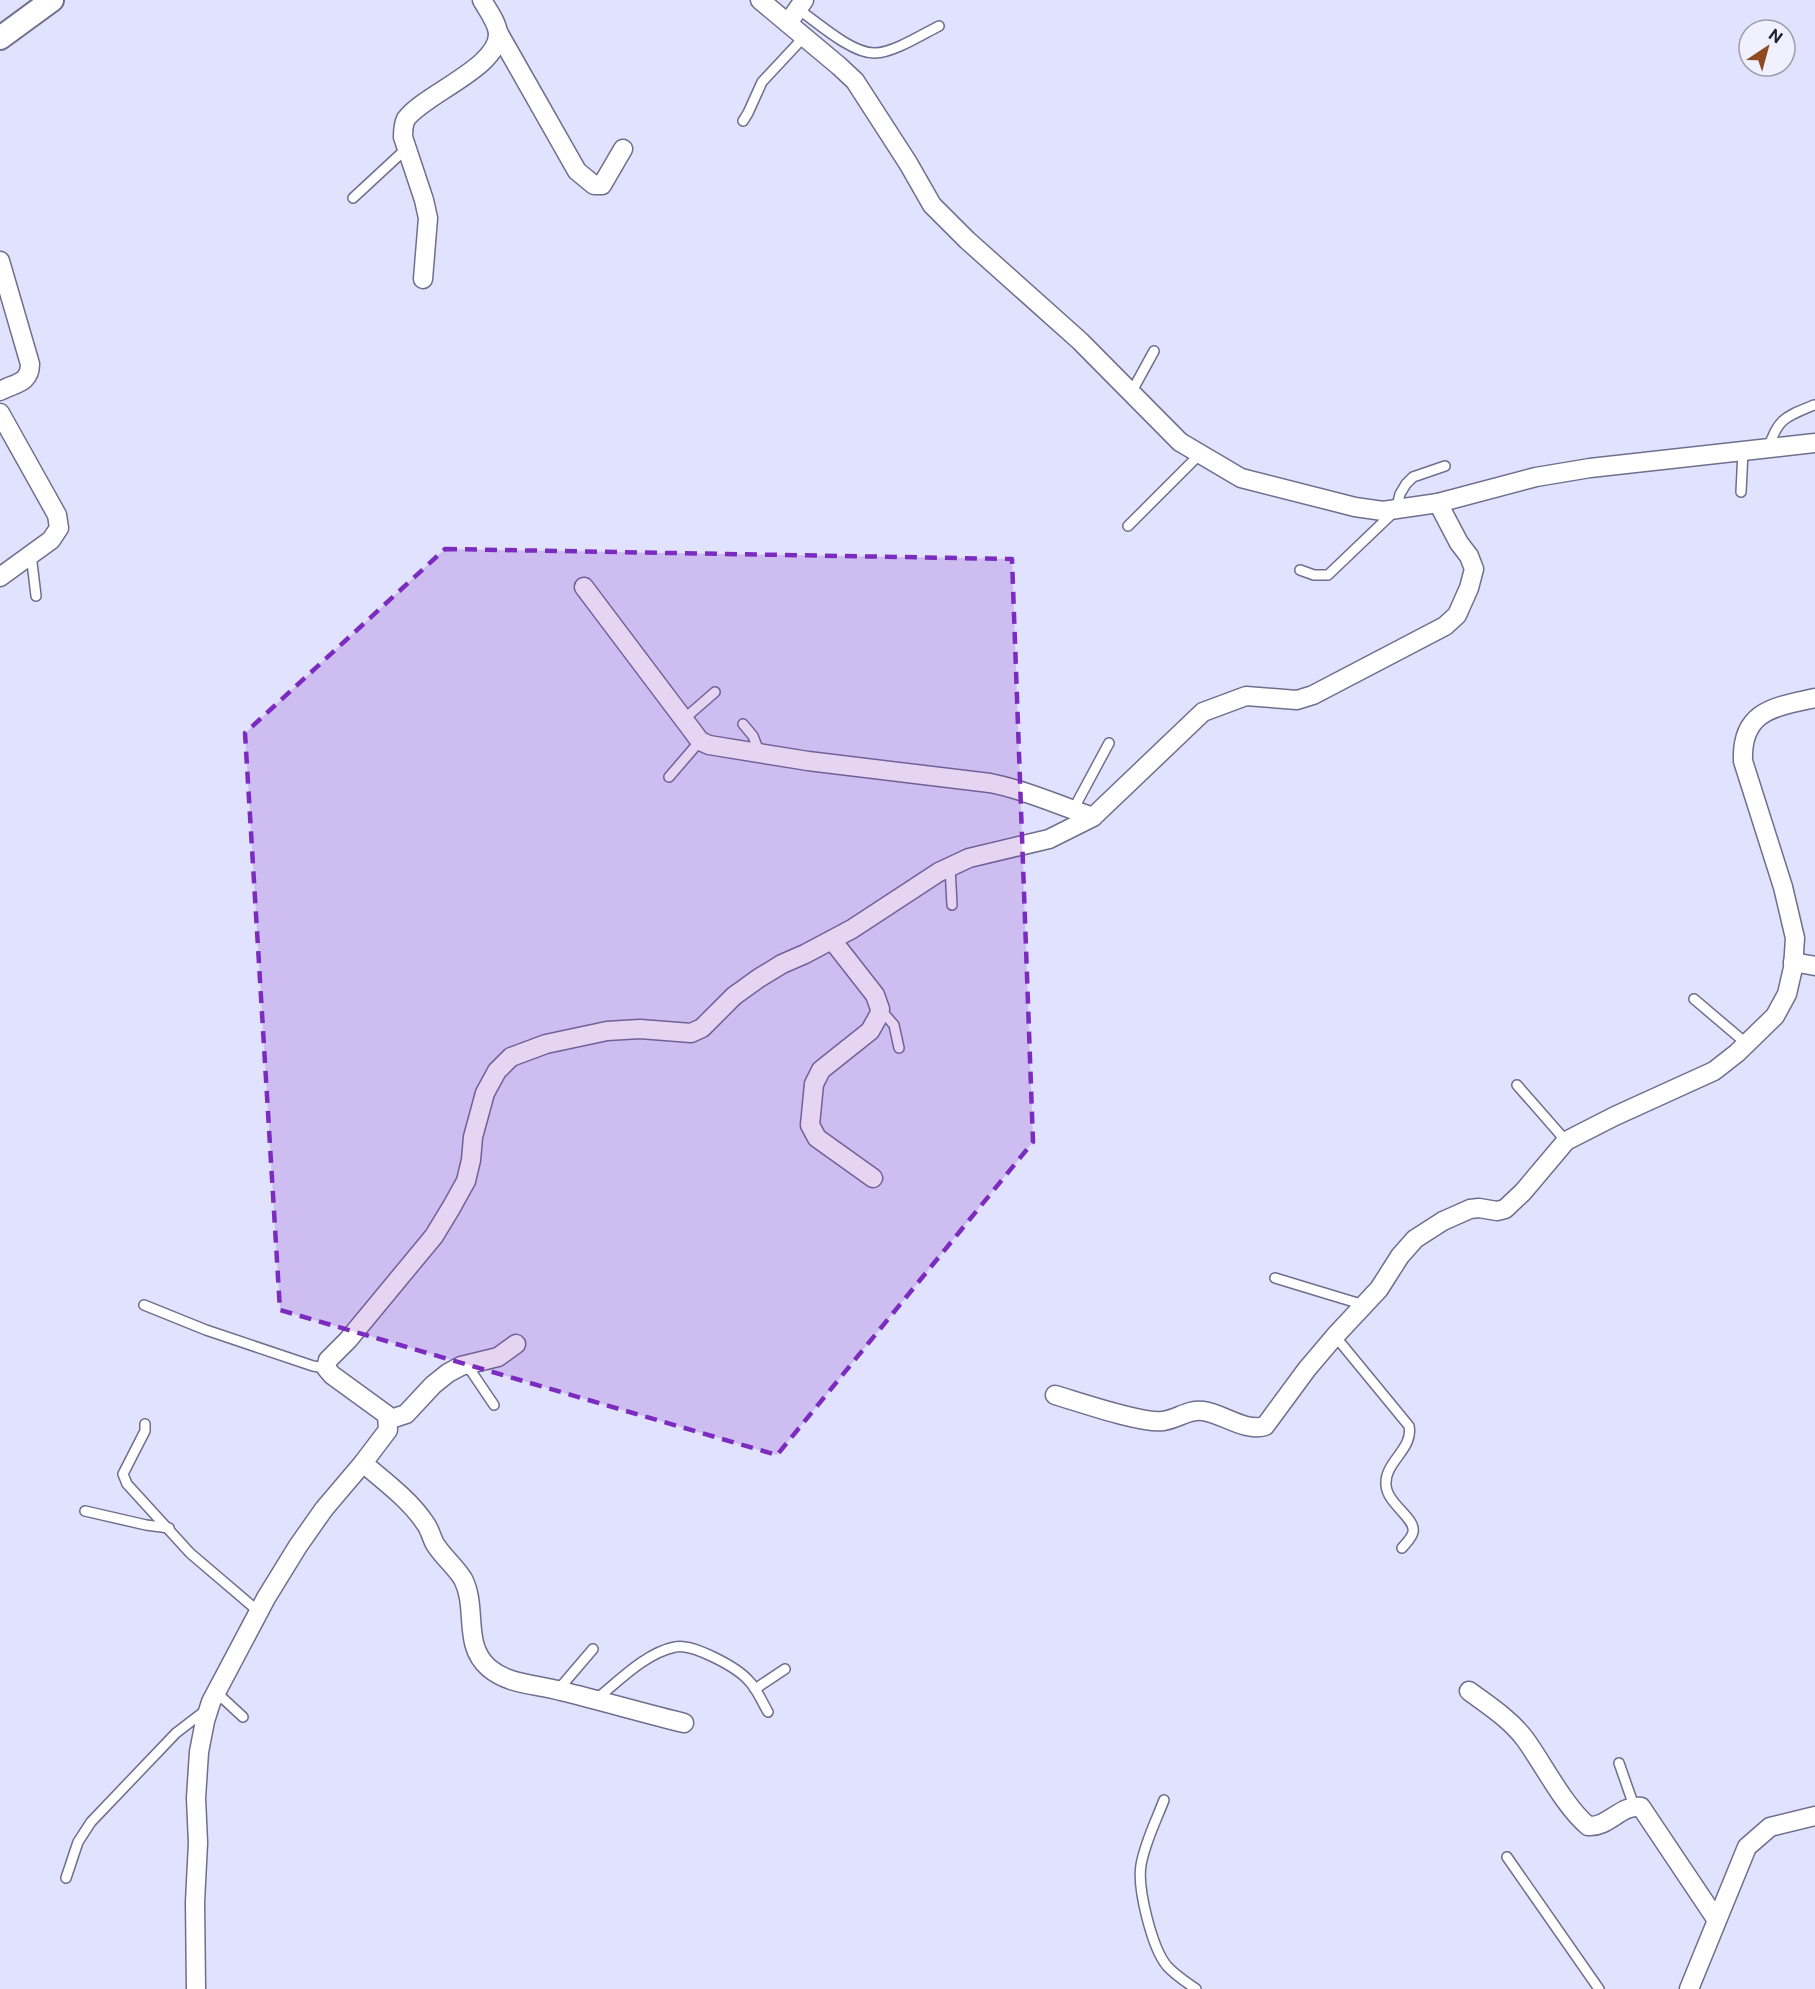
<svg xmlns="http://www.w3.org/2000/svg" width="1815" height="1989" font-family="'Public Sans',sans-serif">
<rect width="100%" height="100%" fill="#e1e2fe"/>
<g fill="none" stroke-linecap="round" stroke-linejoin="round">
<defs>
<g id="service">
<path d="M798,9C817,22 852,54 875,53C893,53 923,34 939,26"/>
<path d="M743,121L748,113L762,82L804,37"/>
<path d="M353,198L407,148"/>
<path d="M1131,393L1154,351"/>
<path d="M1768,449C1778,418 1785,417 1814,405"/>
<path d="M1741,492L1743,451"/>
<path d="M1128,526L1199,455"/>
<path d="M31,554L36,596"/>
<path d="M1300,570L1314,575H1328L1396,510L1400,494L1406,484L1413,477L1445,466"/>
<path d="M684,719L715,692"/>
<path d="M743,724L753,736L760,754"/>
<path d="M669,777L700,741"/>
<path d="M1073,810L1109,743"/>
<path d="M950,867L952,905"/>
<path d="M1694,999L1747,1044"/>
<path d="M880,1009L894,1025L899,1048"/>
<path d="M1517,1085L1566,1141"/>
<path d="M1275,1278L1364,1305"/>
<path d="M144,1305L206,1330L313,1366L326,1368"/>
<path d="M1335,1336L1409,1426C1414,1449 1384,1462 1386,1485C1387,1504 1416,1518 1413,1532C1412,1538 1406,1543 1402,1548"/>
<path d="M467,1365L494,1405"/>
<path d="M145,1424V1431L123,1474L127,1484L190,1553L259,1612"/>
<path d="M85,1511L146,1525L169,1528"/>
<path d="M755,1689L785,1669"/>
<path d="M558,1690L593,1649"/>
<path d="M216,1692L243,1717"/>
<path d="M595,1700C618,1682 645,1653 675,1647C692,1643 737,1667 749,1681C757,1689 762,1702 768,1712"/>
<path d="M1619,1763L1634,1806"/>
<path d="M1164,1800C1156,1821 1145,1842 1141,1865C1137,1888 1152,1948 1167,1966C1175,1975 1186,1982 1196,1989"/>
<path d="M1507,1857L1599,1989"/>
<path d="M66,1878L78,1842L91,1822L176,1733L206,1710"/>
</g>
<g id="minor">
<path d="M760,0L839,66L855,81L908,163L932,205L967,240L1080,341L1180,442L1241,478L1355,507L1383,511L1438,503L1536,477L1590,468L1815,443"/>
<path d="M788,23L804,0"/>
<path d="M498,32L577,171L594,185H602L623,149"/>
<path d="M0,261L30,364C30,384 14,383 0,391"/>
<path d="M423,279L428,218L424,200L403,137C403,131 403,125 406,119C424,94 500,67 498,33C497,22 487,9 482,0"/>
<path d="M0,413L57,515L59,528L51,540L0,577"/>
<path d="M584,587L691,729L700,741L709,745L808,761L990,783C1025,790 1059,805 1093,817"/>
<path d="M832,940L875,995L880,1009L879,1015L870,1031L821,1070L814,1084L810,1125L817,1138L873,1178"/>
<path d="M1793,962L1815,966"/>
<path d="M1055,1395C1079,1402 1142,1424 1163,1421C1178,1419 1188,1409 1203,1411C1224,1414 1244,1432 1265,1426L1307,1369L1335,1336L1379,1289L1400,1256L1415,1239L1443,1221L1470,1209L1479,1208L1497,1211L1505,1209L1523,1192L1566,1141L1615,1116L1714,1071L1737,1053L1775,1016L1787,994L1793,968L1795,938L1783,887L1743,761C1741,710 1775,707 1815,698"/>
<path d="M388,1420L406,1414L433,1385L448,1373L461,1366L498,1357L516,1344"/>
<path d="M363,1463C384,1481 410,1500 425,1523C430,1529 431,1537 435,1544C443,1557 455,1566 463,1579C478,1608 462,1645 489,1668C509,1685 536,1684 561,1691C602,1701 643,1713 684,1723"/>
<path d="M1469,1691C1488,1705 1510,1719 1525,1739C1544,1765 1564,1806 1588,1826C1608,1828 1621,1804 1641,1807L1716,1919"/>
<path d="M196,1989L195,1902L198,1843L196,1798L199,1752L205,1721L211,1702L266,1598L298,1546L324,1509L363,1463L388,1430L387,1415L332,1375L326,1368L328,1360L348,1340L434,1236L451,1208L466,1181L471,1160L473,1137L485,1093L497,1071L511,1057L546,1044L607,1031L640,1029L691,1033L702,1028L734,996L759,978L782,964L805,954L852,929L939,872L969,858L1049,839L1093,817L1203,712L1246,696L1297,700L1313,695L1445,626L1457,615L1469,588L1474,569L1469,556L1459,543L1438,503"/>
<path d="M1689,1989L1747,1847L1770,1827L1815,1816"/>
</g>
<path id="tertiary" d="M0,38L52,0"/>
</defs>
<use href="#service" stroke="#6e6f8e" stroke-width="12"/>
<use href="#minor" stroke="#6e6f8e" stroke-width="21"/>
<use href="#tertiary" stroke="#6e6f8e" stroke-width="26"/>
<use href="#service" stroke="#fff" stroke-width="9"/>
<use href="#minor" stroke="#fff" stroke-width="18"/>
<use href="#tertiary" stroke="#fff" stroke-width="22"/>
</g>
<path fill="#7b2cbf" fill-opacity="0.2" stroke="#7b2cbf" stroke-width="4.5" stroke-dasharray="12 8" stroke-linejoin="round" d="M445,549L1012,559L1033,1142L777,1455L280,1310L245,733Z"/>
<g transform="translate(1767 48) rotate(36)"><circle r="28" fill="#f0f0ff" stroke="#9d9dab" stroke-width="1.5"/>
<path d="M0-4.5L10 22L0 15L-10 22Z" fill="#8f4b1f"/>
<text y="-9" font-size="16" font-weight="bold" text-anchor="middle" fill="#20202d">N</text>
</g>
</svg>
